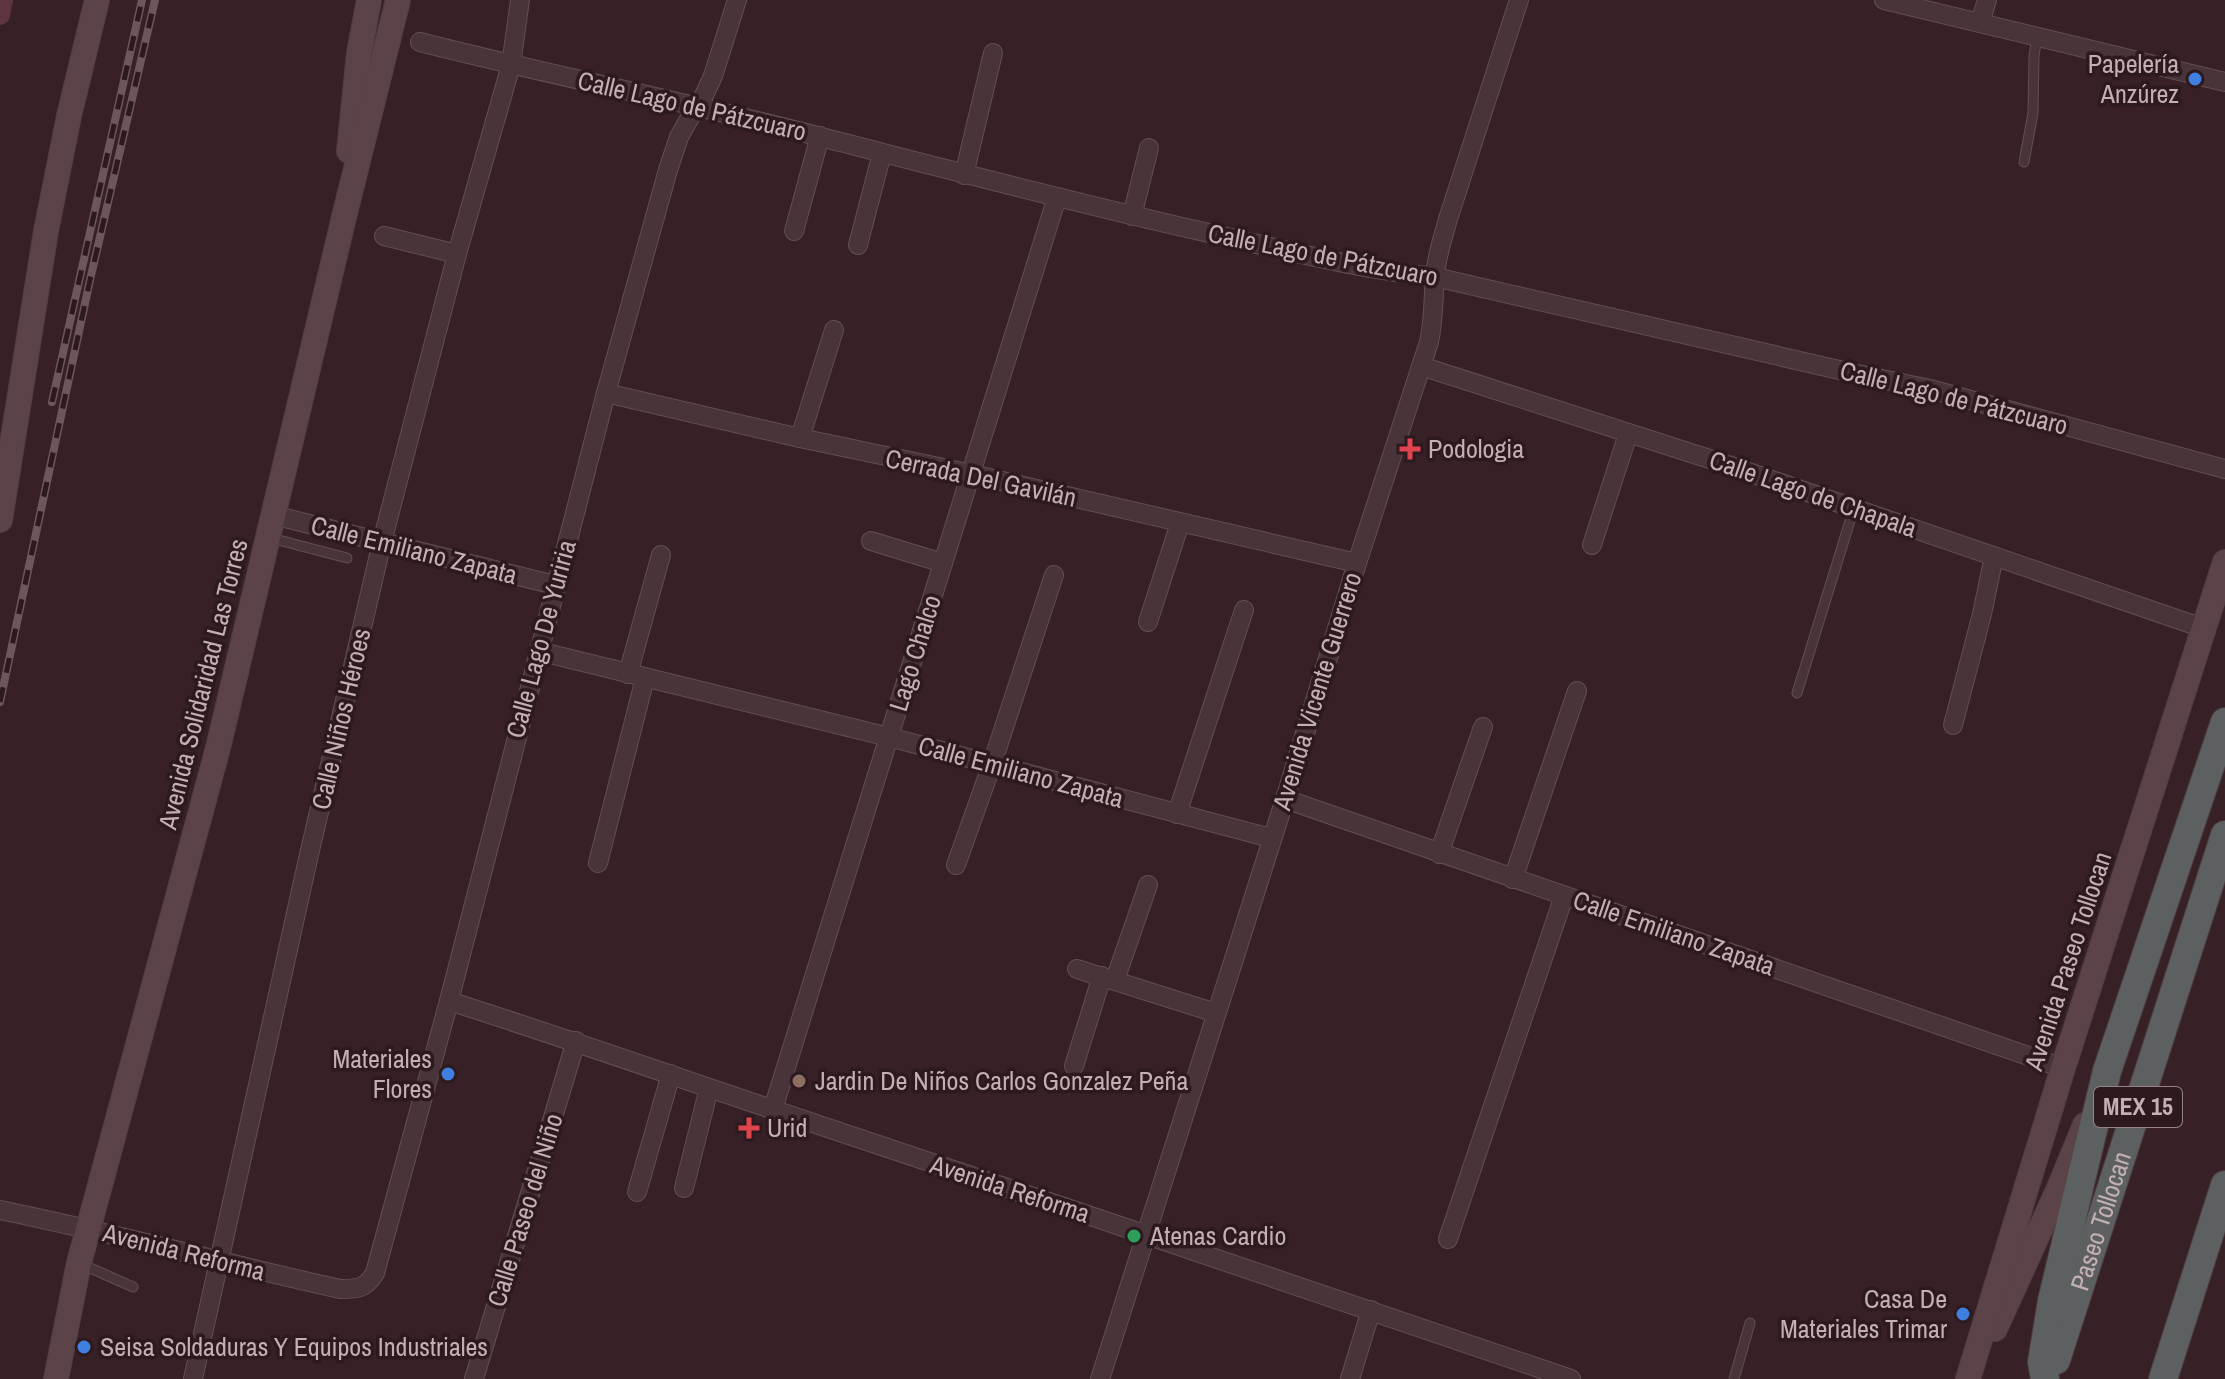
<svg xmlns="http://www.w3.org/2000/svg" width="2225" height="1379" font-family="'Archivo Narrow',sans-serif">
<rect width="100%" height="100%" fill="#372127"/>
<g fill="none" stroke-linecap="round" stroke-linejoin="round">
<path stroke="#5e3540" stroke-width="20" d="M0,15L3,0"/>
<defs>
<g id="service">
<path d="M2024,162L2033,113L2034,56L2037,37"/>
<path d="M271,538L347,558"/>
<path d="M1797,693L1854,508"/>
<path d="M79,1263L133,1287"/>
<path d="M1734,1379L1750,1323"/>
</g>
<g id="minor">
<path d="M1884,0L2225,82"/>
<path d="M1980,23L1987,0"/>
<path d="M420,42C553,76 688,102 821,137C950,170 1079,204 1209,233C1284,250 1358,269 1435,277L1848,372L1930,389L2225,469"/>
<path d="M964,175L993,53"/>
<path d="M1132,216L1149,148"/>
<path d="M794,231L820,136"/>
<path d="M384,236L457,254"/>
<path d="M858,245L882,153"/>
<path d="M1421,366L1725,464L2203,628"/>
<path d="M606,393L800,438L972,474L1357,563"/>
<path d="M800,438L834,330"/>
<path d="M273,515L555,585"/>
<path d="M871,541L943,563"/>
<path d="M1592,545L1628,434"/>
<path d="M1148,622L1180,523"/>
<path d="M538,651L889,737L1271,838"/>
<path d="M628,674L661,555"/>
<path d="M1953,725L1982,614L1994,556"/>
<path d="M1285,799L2063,1068"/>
<path d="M1177,814L1244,610"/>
<path d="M1439,854L1483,727"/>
<path d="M598,863L645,678"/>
<path d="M956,865L992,764L1054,575"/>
<path d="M1513,879L1577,691"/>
<path d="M1077,969L1216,1013"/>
<path d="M1115,980L1148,885"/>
<path d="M449,1001C572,1040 693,1083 816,1124C1068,1208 1320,1293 1571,1379"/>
<path d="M1074,1066L1102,976"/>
<path d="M773,1109L1057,197"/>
<path d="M684,1188L709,1088"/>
<path d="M637,1192L671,1074"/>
<path d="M0,1210C114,1233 227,1264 340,1289C358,1289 365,1289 375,1273L449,1001L606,393L668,170L679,137L689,119L699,106L713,76L737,0"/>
<path d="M1448,1239L1564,896"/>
<path d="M193,1379L308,859L382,542L457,254L511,65L520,0"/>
<path d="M474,1379L576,1041"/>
<path d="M1100,1379L1285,799L1357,563L1429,342C1434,320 1433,299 1435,277C1436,257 1443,238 1448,219L1519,0"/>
<path d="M1350,1379L1371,1310"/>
</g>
<g id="secondary">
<path d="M349,151L359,53L369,0"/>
<path d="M0,520L46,231L69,116L97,0"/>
<path d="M1995,1329L2059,1188L2085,1125"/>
<path d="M56,1379L79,1263L218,748L344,217L398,0"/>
<path d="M1968,1379L2063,1068L2225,562"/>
</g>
<g id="trunk">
<path id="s1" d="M2056,1360L2225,835"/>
<path d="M2045,1379L2042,1362L2052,1301L2107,1071L2225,722"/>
<path d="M2163,1379L2225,1185"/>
</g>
</defs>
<use href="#service" stroke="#624f54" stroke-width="11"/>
<use href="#minor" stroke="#624f54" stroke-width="20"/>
<use href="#secondary" stroke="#513e43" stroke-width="26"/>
<use href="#trunk" stroke="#4f3c41" stroke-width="30"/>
<use href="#service" stroke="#483439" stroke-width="9"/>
<use href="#minor" stroke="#483439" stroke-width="18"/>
<use href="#secondary" stroke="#5b4348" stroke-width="24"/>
<use href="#trunk" stroke="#5d6060" stroke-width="28"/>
<defs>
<g id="rail">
<path d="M52,402L142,0"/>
<path d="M0,702L90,280L155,0"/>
</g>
</defs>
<use href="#rail" stroke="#6f565d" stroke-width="8"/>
<use href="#rail" stroke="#2c1a1f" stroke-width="5" stroke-dasharray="15" stroke-linecap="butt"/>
</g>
<g fill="#3f7fe0" stroke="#2c1a1f" stroke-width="3">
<circle cx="2195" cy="79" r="8"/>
<circle cx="448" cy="1074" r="8"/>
<circle cx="1963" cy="1314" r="8"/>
<circle cx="84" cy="1347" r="8"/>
</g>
<g fill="#e0444e" stroke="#2c1a1f" stroke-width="3">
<path d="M1406 437h8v8h8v8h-8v8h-8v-8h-8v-8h8z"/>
<path d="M745 1116h8v8h8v8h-8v8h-8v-8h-8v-8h8z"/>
</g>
<circle fill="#8d6e63" stroke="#2c1a1f" stroke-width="3" cx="799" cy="1081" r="8"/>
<circle fill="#2e9e5b" stroke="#2c1a1f" stroke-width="3" cx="1134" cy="1236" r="8"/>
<g text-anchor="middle" stroke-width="7" stroke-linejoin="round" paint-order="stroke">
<rect fill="#2c1a1f" stroke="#968287" stroke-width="2" x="2094" y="1087" width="88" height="40" rx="6"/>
<g font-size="24" font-weight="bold" fill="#c4afb4">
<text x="2138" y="1115">MEX 15</text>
</g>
<g font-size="26" fill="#c4afb4" stroke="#2c1a1f" text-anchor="start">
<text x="2179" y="73" text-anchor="end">Papelería<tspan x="2179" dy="30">Anzúrez</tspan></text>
<text x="1428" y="458">Podologia</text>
<text x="432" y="1068" text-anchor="end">Materiales<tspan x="432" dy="30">Flores</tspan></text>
<text x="815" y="1090">Jardin De Niños Carlos Gonzalez Peña</text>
<text x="767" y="1137">Urid</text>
<text x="1150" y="1245">Atenas Cardio</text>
<text x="1947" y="1308" text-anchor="end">Casa De<tspan x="1947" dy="30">Materiales Trimar</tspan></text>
<text x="100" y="1356">Seisa Soldaduras Y Equipos Industriales</text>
</g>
<g font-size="26" fill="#c4afb4" stroke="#2c1a1f">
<text transform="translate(692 106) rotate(13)" y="9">Calle Lago de Pátzcuaro</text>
<text transform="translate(1323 255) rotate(11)" y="9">Calle Lago de Pátzcuaro</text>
<text transform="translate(1954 398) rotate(14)" y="9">Calle Lago de Pátzcuaro</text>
<text transform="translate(981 478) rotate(12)" y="9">Cerrada Del Gavilán</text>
<text transform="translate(1813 494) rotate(19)" y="9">Calle Lago de Chapala</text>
<text transform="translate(414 550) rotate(14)" y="9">Calle Emiliano Zapata</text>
<text transform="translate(541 639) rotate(-75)" y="9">Calle Lago De Yuriria</text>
<text transform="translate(915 653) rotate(-73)" y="9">Lago Chalco</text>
<text transform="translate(203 684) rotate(-76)" y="9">Avenida Solidaridad Las Torres</text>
<text transform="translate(1317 691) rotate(-73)" y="9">Avenida Vicente Guerrero</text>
<text transform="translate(341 719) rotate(-77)" y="9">Calle Niños Héroes</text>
<text transform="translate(1021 772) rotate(15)" y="9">Calle Emiliano Zapata</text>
<text transform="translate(1674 933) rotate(19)" y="9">Calle Emiliano Zapata</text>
<text transform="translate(2068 961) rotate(-72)" y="9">Avenida Paseo Tollocan</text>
<text transform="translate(1010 1189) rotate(18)" y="9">Avenida Reforma</text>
<text transform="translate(525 1210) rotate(-73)" y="9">Calle Paseo del Niño</text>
<text dy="9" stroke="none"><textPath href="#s1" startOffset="146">Paseo Tollocan</textPath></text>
<text transform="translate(184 1252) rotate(14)" y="9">Avenida Reforma</text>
</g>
</g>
</svg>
